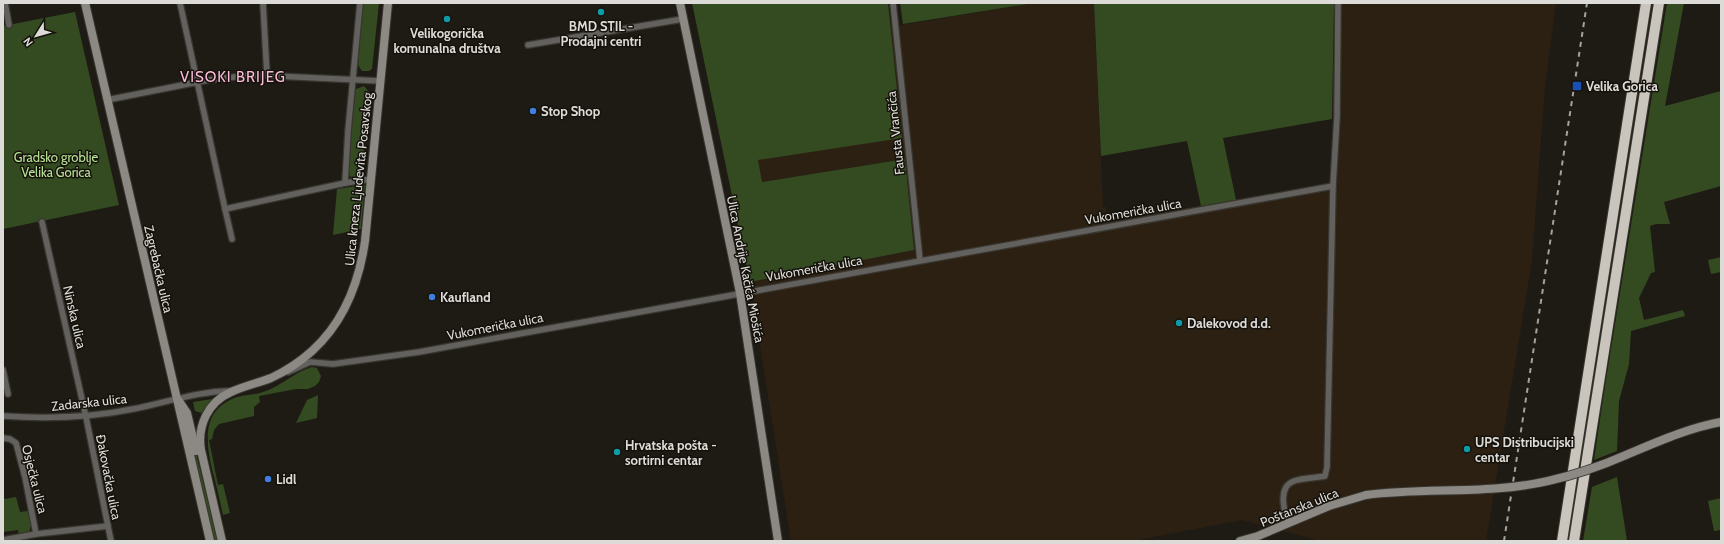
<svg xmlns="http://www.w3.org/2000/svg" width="1724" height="544" font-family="Cabin,sans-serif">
<rect width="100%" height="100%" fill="#1e1b15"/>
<path fill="#2c2012" d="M1034,3H1094L1103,207H1106L1108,222L1329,183H1337L1341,112V3H1556L1545,86L1532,261L1486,541H1320L1242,520L1132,541H791L750,282L914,250L905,159L761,182L758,160L902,137L890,27Z"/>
<g fill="#344b21">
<path d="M363,3H379L372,69L369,71H362L358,65Z"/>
<path d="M692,3H888L902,138L758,160L762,182L905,159L914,250L750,282Z"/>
<path d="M900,3H1034L903,24Z"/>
<path d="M1094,3H1334L1332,119L1223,138L1236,200L1201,206L1187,141L1101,156Z"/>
<path d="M1667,3H1684L1665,106L1721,91V186L1664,202L1670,224H1656L1650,226L1655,272L1651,273L1639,298L1644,320L1683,310L1685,316L1631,331L1629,364L1619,401L1617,451L1594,460L1605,386Z"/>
<path d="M75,12L119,205L3,229V26Z"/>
<path d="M364,86L369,92L362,176C357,180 351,179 349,174L350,145L355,94L356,89Z"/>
<path d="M365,185L361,229L333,235L337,189Z"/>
<path d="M1721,257V272L1711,274L1708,260Z"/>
<path d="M312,367L317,368L321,376L319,382L315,386L308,389H296L259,396L260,402L254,407V416L219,424L214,430L212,439L209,440L218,485L223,484L230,513L223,515C220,501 217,487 213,473C207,447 200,415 230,400C242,394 254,396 266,391C282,385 297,371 312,367Z"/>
<path d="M318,395L317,418L296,423L307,400Z"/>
<path d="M212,399L202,413L195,411L193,402Z"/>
<path d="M185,416L187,417L218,541H214Z"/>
<path d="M1617,477L1627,541H1583L1592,487Z"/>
<path d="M16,497L20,512L28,511L31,525L29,533L19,535L18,530L3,532V498L5,499Z"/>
<path d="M1721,498V530L1714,531L1708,501Z"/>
</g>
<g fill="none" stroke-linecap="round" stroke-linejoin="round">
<defs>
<g id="street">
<path d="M5,3L9,25"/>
<path d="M180,3L225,209L345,183L371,179"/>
<path d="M263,3L267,75"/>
<path d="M893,3L920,260"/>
<path d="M528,45L683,19"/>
<path d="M107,100L208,80L252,75L381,81"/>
<path d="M345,183L348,131L360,3"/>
<path d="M225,209L232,239"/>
<path d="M42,222L86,417L111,541"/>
<path d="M3,370L8,394"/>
<path d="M288,372L310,362L333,364L419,352L1333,186"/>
<path d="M3,416C47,419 89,418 133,409C165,403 198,391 231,391"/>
<path d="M3,438L10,439L16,443L25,477L36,534"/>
<path d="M1288,523C1284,511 1277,487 1294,481C1303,478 1315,478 1325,476L1327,467L1333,186L1337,117L1338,3"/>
<path d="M3,540L36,534L108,526"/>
</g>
<g id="secondary">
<path d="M85,3L210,541"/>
<path d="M680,3L740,293L778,541"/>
<path d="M179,401L187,413L196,451"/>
<path d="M222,541L201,450C197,426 208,402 231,392C244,386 258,383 271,378C286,371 300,362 312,351C344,322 359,283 365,241L388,3"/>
<path d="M1240,541L1258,536L1329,506L1366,495"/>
</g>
<g id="highway">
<path d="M1562,541L1646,3"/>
<path d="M1574,541L1659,3"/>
</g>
</defs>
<use href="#street" stroke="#393630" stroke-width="8"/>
<use href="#secondary" stroke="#393630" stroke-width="10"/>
<use href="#highway" stroke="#393630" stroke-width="12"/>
<use href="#street" stroke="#63615e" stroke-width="5.5"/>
<use href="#secondary" stroke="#8c8984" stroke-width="8"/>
<use href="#highway" stroke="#c9c4bc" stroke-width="10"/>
<path stroke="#a5a39e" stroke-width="2" stroke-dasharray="5 5" stroke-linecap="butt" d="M1504,541L1587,3"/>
<defs>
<path id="secondary-bridge" d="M1366,495C1427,487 1487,495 1548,481C1575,475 1601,466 1626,455C1657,442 1688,428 1721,422"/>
</defs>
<use href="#secondary-bridge" stroke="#393630" stroke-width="10" stroke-linecap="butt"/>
<use href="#secondary-bridge" stroke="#8c8984" stroke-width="8"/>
</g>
<g fill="#0f9aa8" stroke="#15120c" stroke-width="1.5">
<circle cx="601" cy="12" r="4"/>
<circle cx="447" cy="19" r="4"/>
<circle cx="1179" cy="323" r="4"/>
<circle cx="1467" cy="449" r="4"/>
<circle cx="617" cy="452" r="4"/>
</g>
<rect fill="#1a4fb4" stroke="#15120c" stroke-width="1.5" x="1572" y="81" width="10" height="10" rx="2"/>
<g fill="#3f7fe0" stroke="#15120c" stroke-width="1.5">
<circle cx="533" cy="111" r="4"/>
<circle cx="432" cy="297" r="4"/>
<circle cx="268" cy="479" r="4"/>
</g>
<g text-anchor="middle" stroke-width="3" stroke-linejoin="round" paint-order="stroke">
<g font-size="13" font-weight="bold" fill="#dddbd7" stroke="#15120c" text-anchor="start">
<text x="601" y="31" text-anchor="middle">BMD STIL -<tspan x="601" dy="15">Prodajni centri</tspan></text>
<text x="447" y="38" text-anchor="middle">Velikogorička<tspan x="447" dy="15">komunalna društva</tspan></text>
<text x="1586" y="91">Velika Gorica</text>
<text x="541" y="116">Stop Shop</text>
<text x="440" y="302">Kaufland</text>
<text x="1187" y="328">Dalekovod d.d.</text>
<text x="1475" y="447">UPS Distribucijski<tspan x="1475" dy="15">centar</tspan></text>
<text x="625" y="450">Hrvatska pošta -<tspan x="625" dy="15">sortirni centar</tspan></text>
<text x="276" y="484">Lidl</text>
</g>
<g font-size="13" fill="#dddbd7" stroke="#15120c">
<text transform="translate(895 133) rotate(-96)" y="5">Fausta Vrančića</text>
<text transform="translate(358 179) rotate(-84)" y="5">Ulica kneza Ljudevita Posavskog</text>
<text transform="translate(1133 211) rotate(-10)" y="5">Vukomerička ulica</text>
<text transform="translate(814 268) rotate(-10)" y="5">Vukomerička ulica</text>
<text transform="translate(159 269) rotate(77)" y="5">Zagrebačka ulica</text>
<text transform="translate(746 269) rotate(79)" y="5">Ulica Andrije Kačića Miošića</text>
<text transform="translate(75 317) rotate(77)" y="5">Ninska ulica</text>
<text transform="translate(495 326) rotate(-11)" y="5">Vukomerička ulica</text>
<text transform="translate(89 402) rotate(-6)" y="5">Zadarska ulica</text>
<text transform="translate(109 477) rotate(79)" y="5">Đakovačka ulica</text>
<text transform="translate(35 479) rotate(76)" y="5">Osječka ulica</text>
<text transform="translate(1299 507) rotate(-22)" y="5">Poštanska ulica</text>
</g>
<g font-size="13" fill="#b7e295" stroke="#15120c">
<text x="56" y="162">Gradsko groblje<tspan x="56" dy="15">Velika Gorica</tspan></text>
</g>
<g font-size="15" letter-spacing="1" fill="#fabcd9" stroke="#15120c">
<text x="233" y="82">VISOKI BRIJEG</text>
</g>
</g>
<rect width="1724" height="544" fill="none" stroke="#dddbd7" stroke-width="8"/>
<g transform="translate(36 36) rotate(233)" stroke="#15120c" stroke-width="3" paint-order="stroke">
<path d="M0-3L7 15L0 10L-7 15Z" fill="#dddbd7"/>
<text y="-6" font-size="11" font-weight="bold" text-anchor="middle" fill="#dddbd7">N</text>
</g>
</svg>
